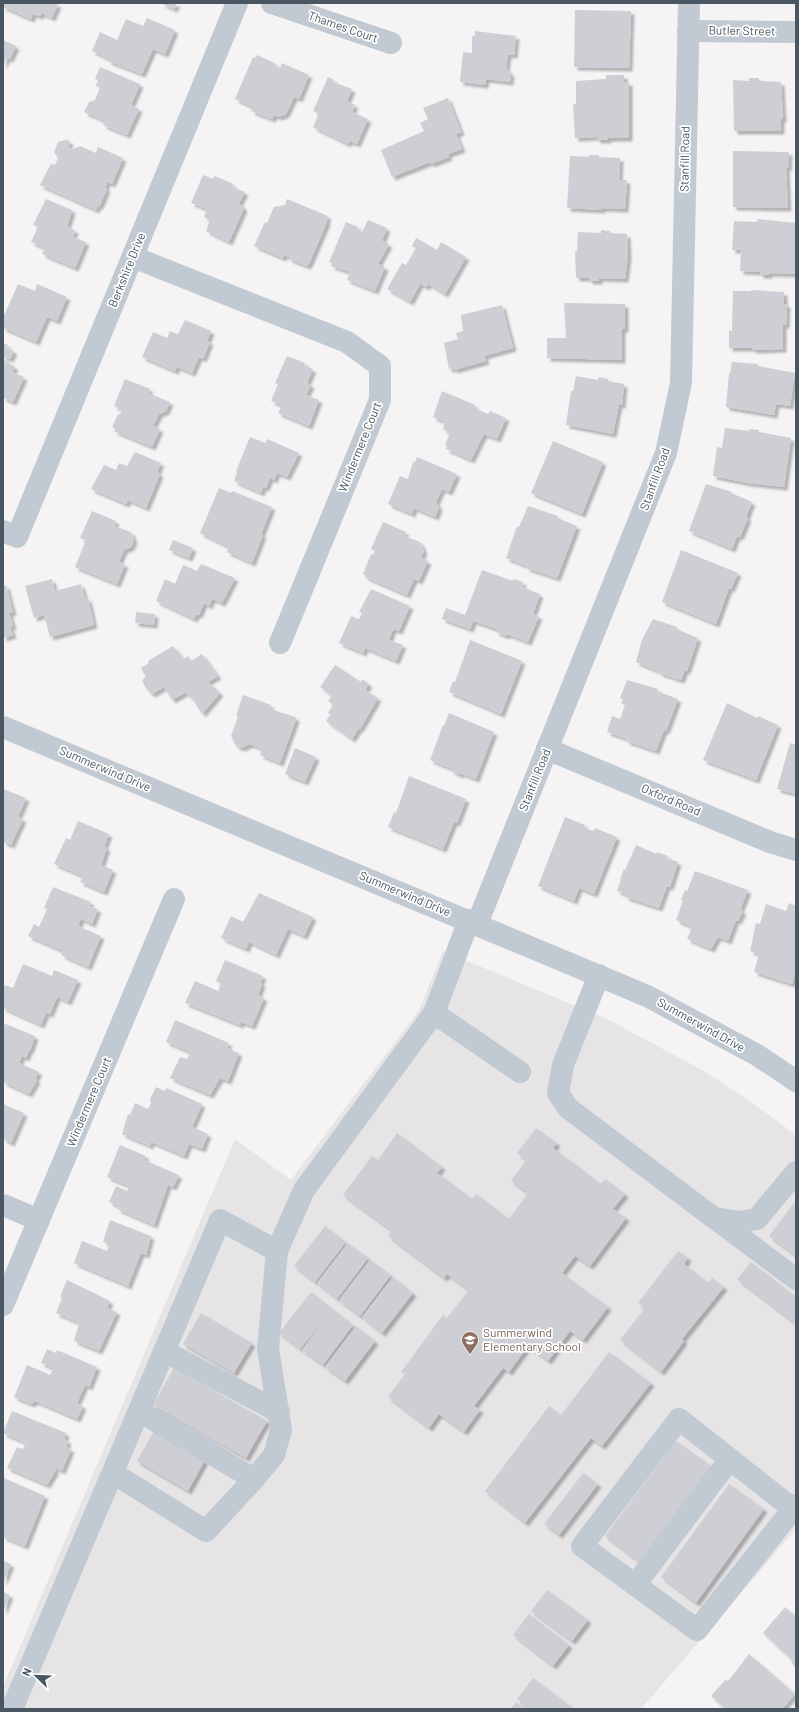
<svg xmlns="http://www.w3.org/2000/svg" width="799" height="1712" font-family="Barlow,sans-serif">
<defs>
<filter id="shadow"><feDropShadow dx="3.5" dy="3.5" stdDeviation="1" flood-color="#0004"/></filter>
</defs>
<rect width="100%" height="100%" fill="#f5f3f3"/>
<path fill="#e6e4e5" d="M443,951L607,1019L704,1071L753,1103L796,1135V1529L641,1709H3V1687L235,1139L291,1180L419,1010Z"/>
<g fill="#cdcfd5" filter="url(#shadow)">
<path d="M3,3H54L58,4L52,18L41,13L40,16L33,14L31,19L3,7Z"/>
<path d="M160,3H177L174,9Z"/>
<path d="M575,10L631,11L629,68L574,67Z"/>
<path d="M147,18L175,30L165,54L153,49L142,74L108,61L109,59L92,51L100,32L117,40L126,19L143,26Z"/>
<path d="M475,31L516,36L514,55L508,54L506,68L511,74L510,82L486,79L485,85L460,82L463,52L472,53V37L475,35Z"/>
<path d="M3,40L16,46L10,59L7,58L3,66Z"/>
<path d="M257,55L276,64L275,65L280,68L282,63L309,75L299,99L294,97L286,114L279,117L274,115L272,119L251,111L253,107L235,99L253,57L255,58Z"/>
<path d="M100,67L140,84L131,105L139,109L127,135L103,125L105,121L84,112L89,102L95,100L100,88L96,86L98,80L95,79Z"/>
<path d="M606,75H624V82H629V138H608V140H597V137L575,138L573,104H576V81L606,79Z"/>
<path d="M328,77L334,80L333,82L352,89L347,101L355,105L352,112L368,119L357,144L349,141L348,144L313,127L319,113L313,111Z"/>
<path d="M749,78H759V81L781,82L783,119H781V131H734L733,80L749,81Z"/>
<path d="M448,98L461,132L456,134L462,149L448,154L449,157L431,164L430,162L392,177L381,150L424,131L420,123L428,119L423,108Z"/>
<path d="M66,140L70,141L68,147L72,149L80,146L96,153L98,147L123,158L112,184L107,182L105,188L107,189L99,207L97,206L96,210L40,185L51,164L55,165L58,158L54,152L58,142Z"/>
<path d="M733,151L789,152L788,168H786L788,208L733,207Z"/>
<path d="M589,155H599V157L620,158L619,180H627L625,209L602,208V210L567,208L570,156L589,157Z"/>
<path d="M203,175L213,179L215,176L233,184L232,187L245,192L239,203L244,208L229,242L206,231L210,220L204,217L207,209L191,203Z"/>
<path d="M46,199L72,210L67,227L75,230L73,237L86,242L75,268L42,254L45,248L31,242L38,227L33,225Z"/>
<path d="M287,199L328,216L326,221L327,222L309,264L307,266L289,259V257L284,255L283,258L254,246L265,222L267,223L274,207L285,205Z"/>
<path d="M757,219L796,223V274L769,273V275H760V272L740,271L741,250H732L734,221L757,222Z"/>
<path d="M368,220L387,228L382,241L389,244L378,264L385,267L375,291L347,280L350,272L331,266L332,263L329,262L346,222L358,227L357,230L362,232Z"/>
<path d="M601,230L610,231V233L627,234L628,256L625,279L599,278V281H589V278H576L575,251H577L578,232L601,233Z"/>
<path d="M416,238L437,250L441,242L466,257L445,294L428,284L426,287L420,284L410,302L387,289L402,263L406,265L416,248L412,246Z"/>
<path d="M18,284L35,291L37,284L67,297L57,321L47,317L36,342L3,328V318Z"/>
<path d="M751,290L784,292V304H787L786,325H783V349L752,350V348H729V331H732L733,291H751Z"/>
<path d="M564,303L625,304V329H622V360L547,358V338H566Z"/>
<path d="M502,305L513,348L484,356L486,361L454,370V368L449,369L444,343L458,339L456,333L463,331L461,315Z"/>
<path d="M185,320L211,331L207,341L210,342L203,359L199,357L192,373L177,367L175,371L142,357L153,332L167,338L170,331L178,334Z"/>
<path d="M3,343L8,345L6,347L14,351L10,359L5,357L4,360L15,367L12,372L24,377L13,402L3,398Z"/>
<path d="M287,356L305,363L304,366L313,369L307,383L311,385L306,395L319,400L309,426L278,413L282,405L271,401L278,384L275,383Z"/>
<path d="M732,362L758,364V366L795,373L790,406L776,404L774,415L726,407L729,373L730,374Z"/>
<path d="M576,376L598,380L599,377L608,379V381L624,384L622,405L619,404L613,434L566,425L571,391H573Z"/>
<path d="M125,379L150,389L148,393L170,402L166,411L159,414L153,426L160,429L152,447L114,431L115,429L112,427L118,414L120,415L122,410L114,406Z"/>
<path d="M442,391L475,405L474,408L488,414L490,411L506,418L497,439L484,434L471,460L446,449L447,446L445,445L450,433L443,429L445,422L433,417Z"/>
<path d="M725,428L749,431L750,429L759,430V432L791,438L784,487L748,483L713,476L717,447L722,448Z"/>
<path d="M250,437L265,443L267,439L299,453L287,477L277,473L274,480L270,478L266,488L263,487L261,493L234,481L237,472L236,471Z"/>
<path d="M553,441L603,462L582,514L531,493Z"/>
<path d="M135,452L161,463L157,472L160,474L146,508L128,500L126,504L91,489L104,465L116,470L119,463L127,466Z"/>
<path d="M417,457L457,474L449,492L442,489L436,502L439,508L435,517L414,508L412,514L388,504L400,476L408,479L413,462H415Z"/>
<path d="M706,484L732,492L731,493L752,502L746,517L748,518L740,537L737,536L732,549L689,531Z"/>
<path d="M219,488L231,493L232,491L272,507L261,534L263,535L252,563L227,552L229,547L200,533Z"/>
<path d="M528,506L558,516L557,518L577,526L557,578L526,568L527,566L506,558L517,526L519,527Z"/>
<path d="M92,511L116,521L114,526L131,532L134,540L131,547L124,550L119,562L125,564L117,584L75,567L86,540L80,538Z"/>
<path d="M383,522L406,532L404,536L420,542L424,551L421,558L428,561L419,581L414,579L407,595L365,577L366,576L363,574L371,554L373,555L375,551L371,549Z"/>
<path d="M173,540L193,548L189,558L169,550Z"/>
<path d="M681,550L738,573L731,589L729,588L716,624L662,602Z"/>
<path d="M201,564L235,578L222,603L212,599L209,606L204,603L199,615L197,614L194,619L156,601L165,579L175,584L183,565L197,571Z"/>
<path d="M482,570L513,581V579L523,582L522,587L540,594L533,614L539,616L528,642L507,634L506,636L496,632L497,629L473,621L470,629L442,619L446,608L465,615Z"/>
<path d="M52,579L55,591L81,584L85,599L88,598L94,625L50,637L44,615L34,618L25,586Z"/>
<path d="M6,585L13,612L9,613L13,626L10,627L13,635L3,638V586Z"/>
<path d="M371,589L410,606L399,631L393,629L389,640L403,645L396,661L365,648L363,653L339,643L351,616L359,619L362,613L359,612Z"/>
<path d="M136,612L155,614L154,625L135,623Z"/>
<path d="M653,619L677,627L676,629L698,638L687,671L685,670L681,680L659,673L660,672L636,662L642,640Z"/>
<path d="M470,640L522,661L501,714L449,692L453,681L455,682Z"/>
<path d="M173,646L184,659L188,656L191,661L202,654L218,676L208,682L220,693L202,714L190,695L188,696L186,692L172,700L164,687L152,694L149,692L144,685L142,680L146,677L141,668L149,663L148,661Z"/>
<path d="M335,665L361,682L362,679L369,684L365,690L378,698L360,729L359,728L352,739L326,721L330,715L328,713L333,705L328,701L332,695L320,687Z"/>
<path d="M627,680L658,689L657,691L678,699L666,731L664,730L656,751L626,741L627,739L607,732L612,716L620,719L625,705L621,703L623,699L620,698Z"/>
<path d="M243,695L271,705L270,709L295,717L296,719L280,763L260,755L262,749L250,744L242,748L236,746L231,736L238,717L236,716Z"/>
<path d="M727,703L757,718L758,716L778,725L756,780L703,760Z"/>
<path d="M449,713L494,732L476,779L460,773V775L451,771L452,769L430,760L443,725L444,726Z"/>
<path d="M790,743L796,745V794L777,789Z"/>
<path d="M295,748L316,757L305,782L285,774Z"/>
<path d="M409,776L466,799L457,823L454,822L443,849L388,827L394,812L396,813Z"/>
<path d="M3,789L26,798L18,817L23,819L11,845L3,842Z"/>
<path d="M565,817L585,825L584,828L593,831L595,828L617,837L594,894L579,888L574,901L538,886Z"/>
<path d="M78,821L109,834L104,847L107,848L101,865L113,870L104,892L80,882L83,876L54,864L66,838L70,840Z"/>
<path d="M636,845L656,854L657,852L668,856L667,858L678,862L670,887L667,886L659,908L625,897L626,894L617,891L621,879H620L624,869L625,870Z"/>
<path d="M695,871L748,890L740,910L743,911L738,921L736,920L728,941L718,937L711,949L687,939L692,927L676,920L683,901L681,900L685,890L687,891Z"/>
<path d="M53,887L91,902L89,906L98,909L92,924L81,919L78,926L101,936L88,967L61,955L63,951L28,936L34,924L39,927L47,909L44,908Z"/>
<path d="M259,893L313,917L304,936L288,929L276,955L249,942L246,949L221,938L231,916L243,922Z"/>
<path d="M789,903L796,906V971L792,984L754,972L759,954L750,951L756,923L760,924L766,904L786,911Z"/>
<path d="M225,960L263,976L260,983L262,984L258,995L264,998L252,1026L241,1022L240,1025L185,1003L195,981L218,991L221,984L216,981Z"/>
<path d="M23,964L52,976L54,970L78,980L68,1002L57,997L50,1014L46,1013L41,1025L3,1008V990L5,985L13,988Z"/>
<path d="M175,1020L229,1043L227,1048L239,1053L228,1081L220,1078L210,1095L170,1078L180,1057L187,1059L190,1052L166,1042Z"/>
<path d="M3,1023L35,1036L30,1051L29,1050L26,1058L22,1056L19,1063L39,1072L35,1079L37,1080L29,1094L3,1082Z"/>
<path d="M156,1087L165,1091L166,1088L202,1104L192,1127L208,1134L202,1149L189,1144L184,1156L151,1142L150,1146L122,1134L128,1114L130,1115L135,1103L148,1109L151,1103L150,1099Z"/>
<path d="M3,1104L24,1113L11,1143L3,1139Z"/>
<path d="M536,1128L557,1143L553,1148L601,1184L605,1179L625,1194L613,1209L626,1218L590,1266L575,1256L562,1273L608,1307L583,1340L570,1331L548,1361L528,1346L509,1372L503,1368L474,1406L480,1410L464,1432L439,1414L429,1428L388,1397L405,1374L401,1372L443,1315L447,1318L469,1290L447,1274L444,1278L388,1236L392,1231L343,1195L372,1156L378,1160L397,1133L442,1167L437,1173L472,1199L476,1194L509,1219L528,1193L511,1181L526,1160L517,1153Z"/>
<path d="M120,1145L146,1156L144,1160L179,1175L173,1187L168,1185L154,1225L117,1209L119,1206L109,1202L116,1186L127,1191L129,1186L107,1177Z"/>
<path d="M794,1203L796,1204V1256L769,1236Z"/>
<path d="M110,1220L151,1236L146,1255L141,1253L128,1286L74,1263L82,1241L107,1251L109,1244L103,1242Z"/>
<path d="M325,1226L346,1242L315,1282L294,1266Z"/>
<path d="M348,1243L368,1258L337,1299L317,1283Z"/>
<path d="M678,1251L688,1258L684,1264L708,1283L712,1278L724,1287L682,1339L684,1341L661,1372L620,1340L645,1308L638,1303Z"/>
<path d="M370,1260L391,1275L360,1316L339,1300Z"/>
<path d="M751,1262L796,1297V1324L737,1279Z"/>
<path d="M393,1277L413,1293L382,1333L362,1317Z"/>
<path d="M67,1280L110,1301L107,1308L117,1312L99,1351L74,1341L79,1323L56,1313L62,1298L60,1297Z"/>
<path d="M311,1292L353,1325L323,1365L302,1350L327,1316L300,1349L279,1333Z"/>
<path d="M201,1313L252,1343L234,1373L183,1344Z"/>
<path d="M356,1326L375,1341L345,1381L325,1367Z"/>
<path d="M47,1349L56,1353L57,1350L97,1367L89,1387L85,1385L77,1403L83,1406L77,1419L35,1401L31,1404L14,1397L27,1365L50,1375L53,1368L41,1363Z"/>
<path d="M609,1352L651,1383L602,1446L591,1438L525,1523L485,1491L549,1406L561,1415Z"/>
<path d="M174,1368L267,1421L246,1458L153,1405Z"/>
<path d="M12,1411L66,1433L64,1439L68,1441L66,1447L71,1449L62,1471L55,1468L54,1470H56L47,1485L7,1468L17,1447L23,1449L26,1443L3,1433Z"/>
<path d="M154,1431L205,1460L188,1491L137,1461Z"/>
<path d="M676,1441L711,1466L640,1562L605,1536Z"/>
<path d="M583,1473L598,1484L559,1535L544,1524Z"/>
<path d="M4,1478L45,1496L25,1546L3,1537Z"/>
<path d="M729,1484L764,1509L696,1603L661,1577Z"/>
<path d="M3,1561L11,1564L3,1583Z"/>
<path d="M547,1590L588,1620L572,1641L531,1611Z"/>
<path d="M3,1592L10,1595L3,1612Z"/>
<path d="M785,1607L796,1617V1667L791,1663L793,1661L763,1633Z"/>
<path d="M529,1614L569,1645L553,1666L513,1635Z"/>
<path d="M749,1654L795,1694L782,1709H726L711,1696L726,1679L728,1681Z"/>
<path d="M533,1678L574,1709H530L517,1699Z"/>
<path d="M516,1702L526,1709H510Z"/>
</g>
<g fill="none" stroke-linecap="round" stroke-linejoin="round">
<g stroke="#c1cad2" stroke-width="22">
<path d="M272,3L391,43"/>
<path d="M688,31L796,32"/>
<path d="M133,257L347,342L380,366V400L280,643"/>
<path d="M3,531L17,537L237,3"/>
<path d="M3,727L647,996L757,1055L796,1081"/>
<path d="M547,749L770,842L796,850"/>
<path d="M477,924L666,453L681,383L689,3"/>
<path d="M599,975L563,1065L558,1093L568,1108L714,1218L740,1222L757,1219L796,1172"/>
<path d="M434,1013L520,1072"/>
<path d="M3,1205L39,1220"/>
<path d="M717,1220L796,1279"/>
<path d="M277,1251L304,1190L434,1013L469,920"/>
<path d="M3,1305L174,899"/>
<path d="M164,1351L279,1412"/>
<path d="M139,1411L254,1479"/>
<path d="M793,1509L679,1419L582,1546L697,1630L796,1505"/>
<path d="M635,1585L730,1459"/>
<path d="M12,1709L220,1220L277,1251L268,1349L281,1430L274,1455L254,1479L206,1531L113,1473"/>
</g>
</g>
<defs>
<symbol id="school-pin" viewBox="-11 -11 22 30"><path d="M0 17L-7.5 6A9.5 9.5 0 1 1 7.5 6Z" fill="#8d6e63" stroke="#fff"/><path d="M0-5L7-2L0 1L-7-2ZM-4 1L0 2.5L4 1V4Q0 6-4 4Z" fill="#fff"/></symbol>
</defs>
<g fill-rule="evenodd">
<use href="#school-pin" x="460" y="1330" width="20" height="27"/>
</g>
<g text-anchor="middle" stroke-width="3.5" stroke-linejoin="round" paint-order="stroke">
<g font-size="12" fill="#4a5661" stroke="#fff">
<text transform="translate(343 27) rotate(19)" y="4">Thames Court</text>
<text transform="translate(742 31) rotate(1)" y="4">Butler Street</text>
<text transform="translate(685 159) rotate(-89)" y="4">Stanfill Road</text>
<text transform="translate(127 270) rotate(-68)" y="4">Berkshire Drive</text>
<text transform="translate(360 447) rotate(-68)" y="4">Windermere Court</text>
<text transform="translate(655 479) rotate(-70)" y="4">Stanfill Road</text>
<text transform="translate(105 769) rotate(23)" y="4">Summerwind Drive</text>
<text transform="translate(535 780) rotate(-68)" y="4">Stanfill Road</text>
<text transform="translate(671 800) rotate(23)" y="4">Oxford Road</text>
<text transform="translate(405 894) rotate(23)" y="4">Summerwind Drive</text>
<text transform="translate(701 1025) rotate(29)" y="4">Summerwind Drive</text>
<text transform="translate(89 1102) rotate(-67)" y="4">Windermere Court</text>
</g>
<g font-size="12" fill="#785e54" stroke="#fff" text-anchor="start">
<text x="483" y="1337">Summerwind<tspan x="483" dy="14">Elementary School</tspan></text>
</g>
</g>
<rect width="799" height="1712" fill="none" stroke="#4a5661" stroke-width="8"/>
<g transform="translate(36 1676) rotate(293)" stroke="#ffffff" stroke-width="3" paint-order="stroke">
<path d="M0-3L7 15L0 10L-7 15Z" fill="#4a5661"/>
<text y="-6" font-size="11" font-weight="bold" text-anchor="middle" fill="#4a5661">N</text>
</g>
</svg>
